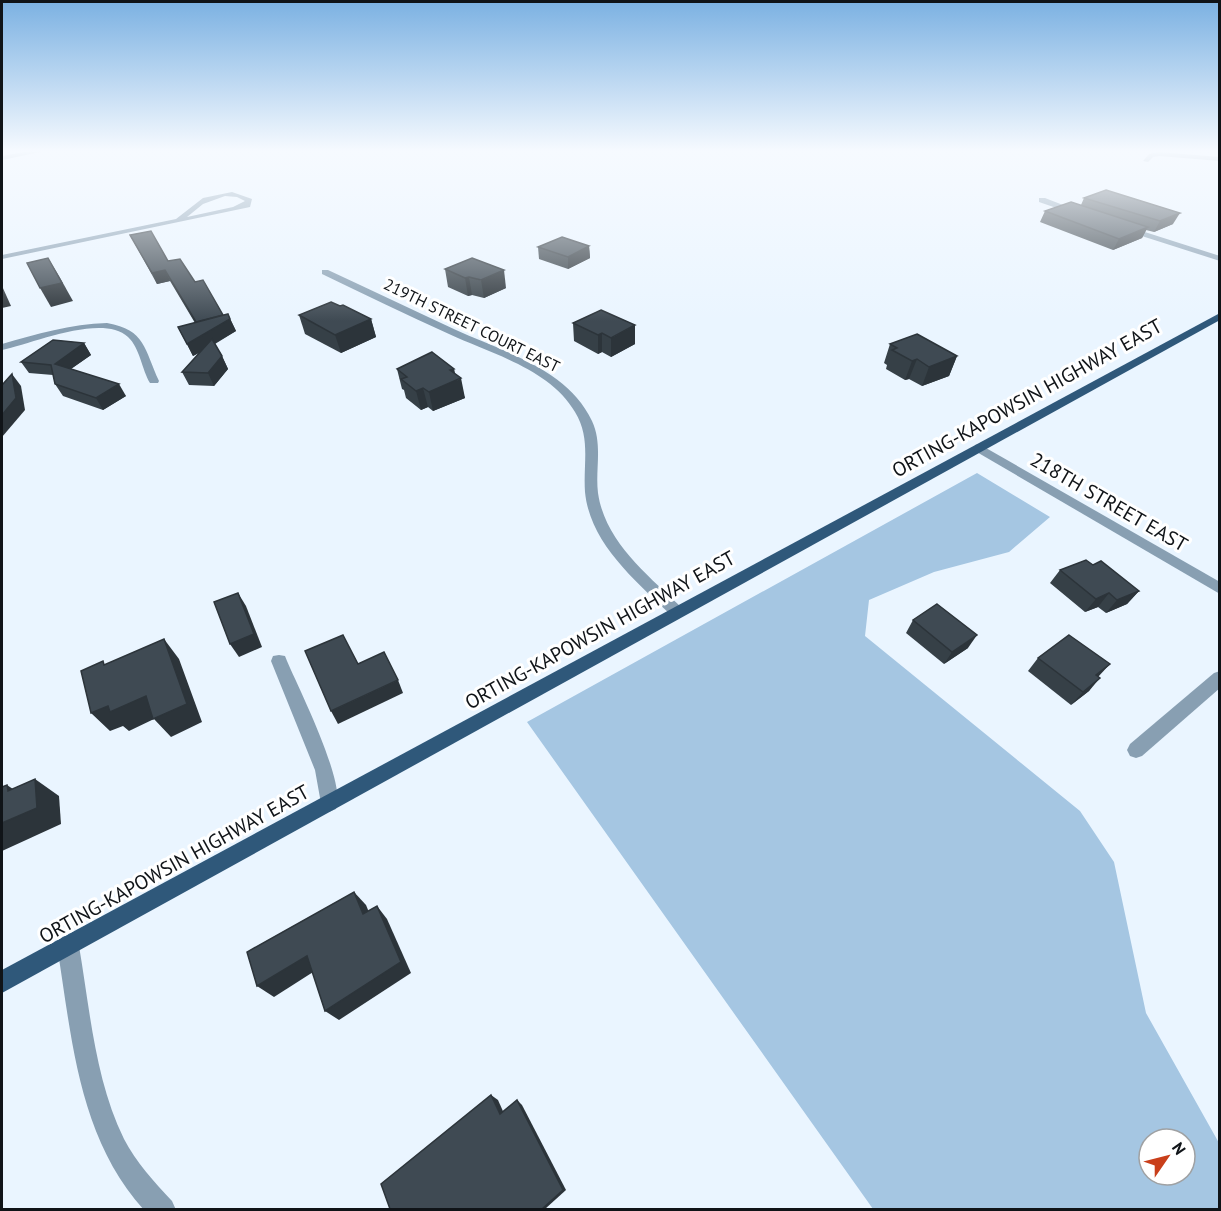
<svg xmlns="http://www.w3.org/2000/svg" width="1221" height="1211" font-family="'PT Sans',sans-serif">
<rect width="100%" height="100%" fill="#eaf5ff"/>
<path fill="#a5c6e2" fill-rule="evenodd" d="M977,473L1050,517L1009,552L934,572L869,600L865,636L1080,811L1114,862L1146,1013L1219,1143V1209H873L527,722ZM1149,1139H1185V1175H1149Z"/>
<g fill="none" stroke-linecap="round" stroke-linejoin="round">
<g fill="#889fb2" fill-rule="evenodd">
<path d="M29,151H45L2,160V156Z"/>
<path d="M1159,152L1220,157V161L1159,156L1153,157L1148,162L1143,161L1149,154Z"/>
<path d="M232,192L252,199L250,207L2,259V255L176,219L203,198ZM225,196L237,197L245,201L233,207L187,217L203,204Z"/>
<path d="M1039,198H1045L1081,212L1074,214L1039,202Z"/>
<path d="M1126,226L1220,256V261L1123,230V226Z"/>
<path d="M322,270H328C371,290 413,310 456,330C504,352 568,369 592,421C603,445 595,469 598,493C605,542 649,576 682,608L685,612L682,616H672C637,582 590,544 585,492C583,463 591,438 575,412C550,369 492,354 449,334C407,315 364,294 322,274Z"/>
<path d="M107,323C146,330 144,349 159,381L158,383H150C142,370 140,348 128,337C102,313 32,344 2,350V344C36,334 71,324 107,323Z"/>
<path d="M979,444L1220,582V594L975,451V445Z"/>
<path d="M279,655L285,656L287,661C299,689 347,784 336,809L329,812L322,809L315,770L271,661L273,656Z"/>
<path d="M1220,671V688L1142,756L1136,758L1130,756L1127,750L1130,744L1214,673Z"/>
<path d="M68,935L76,938L79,946C90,1010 95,1080 124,1139C136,1162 154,1182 172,1201L176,1210H144C78,1137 72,1038 57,946L60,938Z"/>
</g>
<path fill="#2f587a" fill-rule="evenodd" d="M1220,313V320L2,993V970Z"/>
</g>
<g fill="#364047">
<path d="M1084,198L1173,224L1154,232L1146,230L1142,238L1113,250L1040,222L1045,211L1081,205Z"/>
<path d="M130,235L168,261L195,282L223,315L228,314L236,331L215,344L222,356L228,369L214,386L189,385L182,372L199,353L193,356L178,327L195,323L170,281L157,284Z"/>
<path d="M589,246L590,258L568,269L539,259L538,247Z"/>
<path d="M445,269L506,288L484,298L472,295L468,296L448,287Z"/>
<path d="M340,306L371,319L376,337L341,353L305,334L299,315Z"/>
<path d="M573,323L635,344L611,357L602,352L598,354L574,341Z"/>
<path d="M84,343L91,355L71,369L126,396L103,410L63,396L55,384L53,375L29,373L21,362Z"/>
<path d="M890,344L957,356L949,376L922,386L909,379L905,380L886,369L887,365L884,363Z"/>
<path d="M397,369H454L455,374L465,398L433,411L428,407L421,410L406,398L404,390L402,389Z"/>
<path d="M1093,565L1139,591L1127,604L1106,613L1098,607L1085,612L1050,583L1060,570Z"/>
<path d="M913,620L968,648L944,664L906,633Z"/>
<path d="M1038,658L1098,677L1089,691L1071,705L1028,671Z"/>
</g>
<g fill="#2c343a">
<path d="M1180,213L1173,224L1154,232L1160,221Z"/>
<path d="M1148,227L1142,238L1113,250L1119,239Z"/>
<path d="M589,246L590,258L568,269V257Z"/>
<path d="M48,258L59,276L73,301L51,307L40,288Z"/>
<path d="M165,270L170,281L157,284L152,273Z"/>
<path d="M504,270L506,288L484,298L481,280Z"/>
<path d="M469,277L472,295L468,296L465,278Z"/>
<path d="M2,286L11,306L2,308Z"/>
<path d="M230,319L236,331L193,356L187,344Z"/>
<path d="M371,319L376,337L341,353L335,335Z"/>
<path d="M635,325V344L611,357V338Z"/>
<path d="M602,333V352L598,354V335Z"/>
<path d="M84,343L91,355L62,375L55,364Z"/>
<path d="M222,356L228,369L214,386L208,373Z"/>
<path d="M957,356L949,376L922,386L929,367Z"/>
<path d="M917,359L909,379L905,380L912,361Z"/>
<path d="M454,369L456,381L461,378L465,398L433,411L429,392L450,370Z"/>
<path d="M12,374L21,386L25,410L2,437V415Z"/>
<path d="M119,384L126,396L103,410L96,398Z"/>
<path d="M423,388L428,407L421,410L416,391Z"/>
<path d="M1139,591L1127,604L1106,613L1117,600Z"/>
<path d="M238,593L246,606L262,647L239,657L230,644Z"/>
<path d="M1109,593L1098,607L1085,612L1096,599Z"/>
<path d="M977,635L968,648L944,664L952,652Z"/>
<path d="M164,639L179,659L202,722L171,737L154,719L129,731L123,726L110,731L91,713Z"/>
<path d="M1110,664L1098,677L1096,675Z"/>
<path d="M1100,678L1089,691L1071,705L1083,692Z"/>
<path d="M398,680L403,693L338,724L331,711Z"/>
<path d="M35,779L59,796L61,824L2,851V823Z"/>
<path d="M7,785L32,802L8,791Z"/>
<path d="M354,892L366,905L375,927L363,914Z"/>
<path d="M377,906L387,919L411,973L339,1020L325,1011Z"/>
<path d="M307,956L321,967L274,997L257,986Z"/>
<path d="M491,1095L498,1100L506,1118L500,1114Z"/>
<path d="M517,1100L522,1105L566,1190L545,1209H542Z"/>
</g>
<g fill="#3f4a53" stroke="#2c343a" stroke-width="1.5">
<path d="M1106,190L1180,213L1160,221L1084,198Z"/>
<path d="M1071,202L1148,227L1119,239L1045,211Z"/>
<path d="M151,231L168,261L180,259L195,282L203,280L223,315L196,322L165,270L152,273L130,235Z"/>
<path d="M562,237L589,246L568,257L538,247Z"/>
<path d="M48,258L62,283L40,288L27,263Z"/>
<path d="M472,258L504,270L481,280L469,277L465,278L445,269Z"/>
<path d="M331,302L340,306L343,305L371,319L335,335L299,315Z"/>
<path d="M601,310L635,325L611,338L602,333L598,335L573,323Z"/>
<path d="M228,314L230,319L187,344L178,327Z"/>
<path d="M917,334L957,356L929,367L917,359L912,361L892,350L897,348L890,344Z"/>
<path d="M212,339L222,356L208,373L182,372Z"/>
<path d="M53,340L84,343L55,364L119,384L96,398L55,384L51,365L21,362Z"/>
<path d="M432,352L454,369L450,370L461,378L429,392L423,388L416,391L401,379L407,377L397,369Z"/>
<path d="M12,374L16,398L2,415V385Z"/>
<path d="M1086,560L1093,565L1101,561L1139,591L1117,600L1109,593L1096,599L1060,570Z"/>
<path d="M238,593L254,634L230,644L214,602Z"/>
<path d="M937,604L977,635L952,652L913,620Z"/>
<path d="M343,635L358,664L384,652L398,680L331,711L305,651Z"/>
<path d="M1069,635L1110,664L1096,675L1100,678L1083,692L1038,658Z"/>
<path d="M164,639L187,704L153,719L146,696L110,712L108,706L91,713L81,671L103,661L104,665Z"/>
<path d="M35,779L37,808L2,823V787L7,785L8,791Z"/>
<path d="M354,892L363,914L377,906L401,962L325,1011L307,956L257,986L247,952Z"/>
<path d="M491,1095L500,1114L517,1100L563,1190L542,1209H390L381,1184Z"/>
</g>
<linearGradient id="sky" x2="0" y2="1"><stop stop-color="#7bb1e2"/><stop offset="0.47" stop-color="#f6faff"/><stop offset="1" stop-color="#f6faff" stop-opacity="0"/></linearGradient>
<rect width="1221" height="321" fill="url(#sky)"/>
<g text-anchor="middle" stroke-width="6" stroke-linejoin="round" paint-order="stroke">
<g font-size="16" fill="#101418" stroke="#fff">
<text transform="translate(472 325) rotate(26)" y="6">219TH STREET COURT EAST</text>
</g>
<g font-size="20" fill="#101418" stroke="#fff">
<text transform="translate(1027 398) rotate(-29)" y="7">ORTING-KAPOWSIN HIGHWAY EAST</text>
<text transform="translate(1109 502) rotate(30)" y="7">218TH STREET EAST</text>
<text transform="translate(600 630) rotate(-29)" y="7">ORTING-KAPOWSIN HIGHWAY EAST</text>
<text transform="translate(174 864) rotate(-29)" y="7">ORTING-KAPOWSIN HIGHWAY EAST</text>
</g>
</g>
<rect width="1221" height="1211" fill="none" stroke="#101418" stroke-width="6"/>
<g transform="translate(1167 1157) rotate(55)"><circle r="28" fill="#ffffff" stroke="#9fa1a3" stroke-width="1.5"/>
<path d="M0-4.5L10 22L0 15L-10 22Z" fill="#c93f1b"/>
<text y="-9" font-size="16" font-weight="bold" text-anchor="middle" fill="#101418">N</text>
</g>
</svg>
